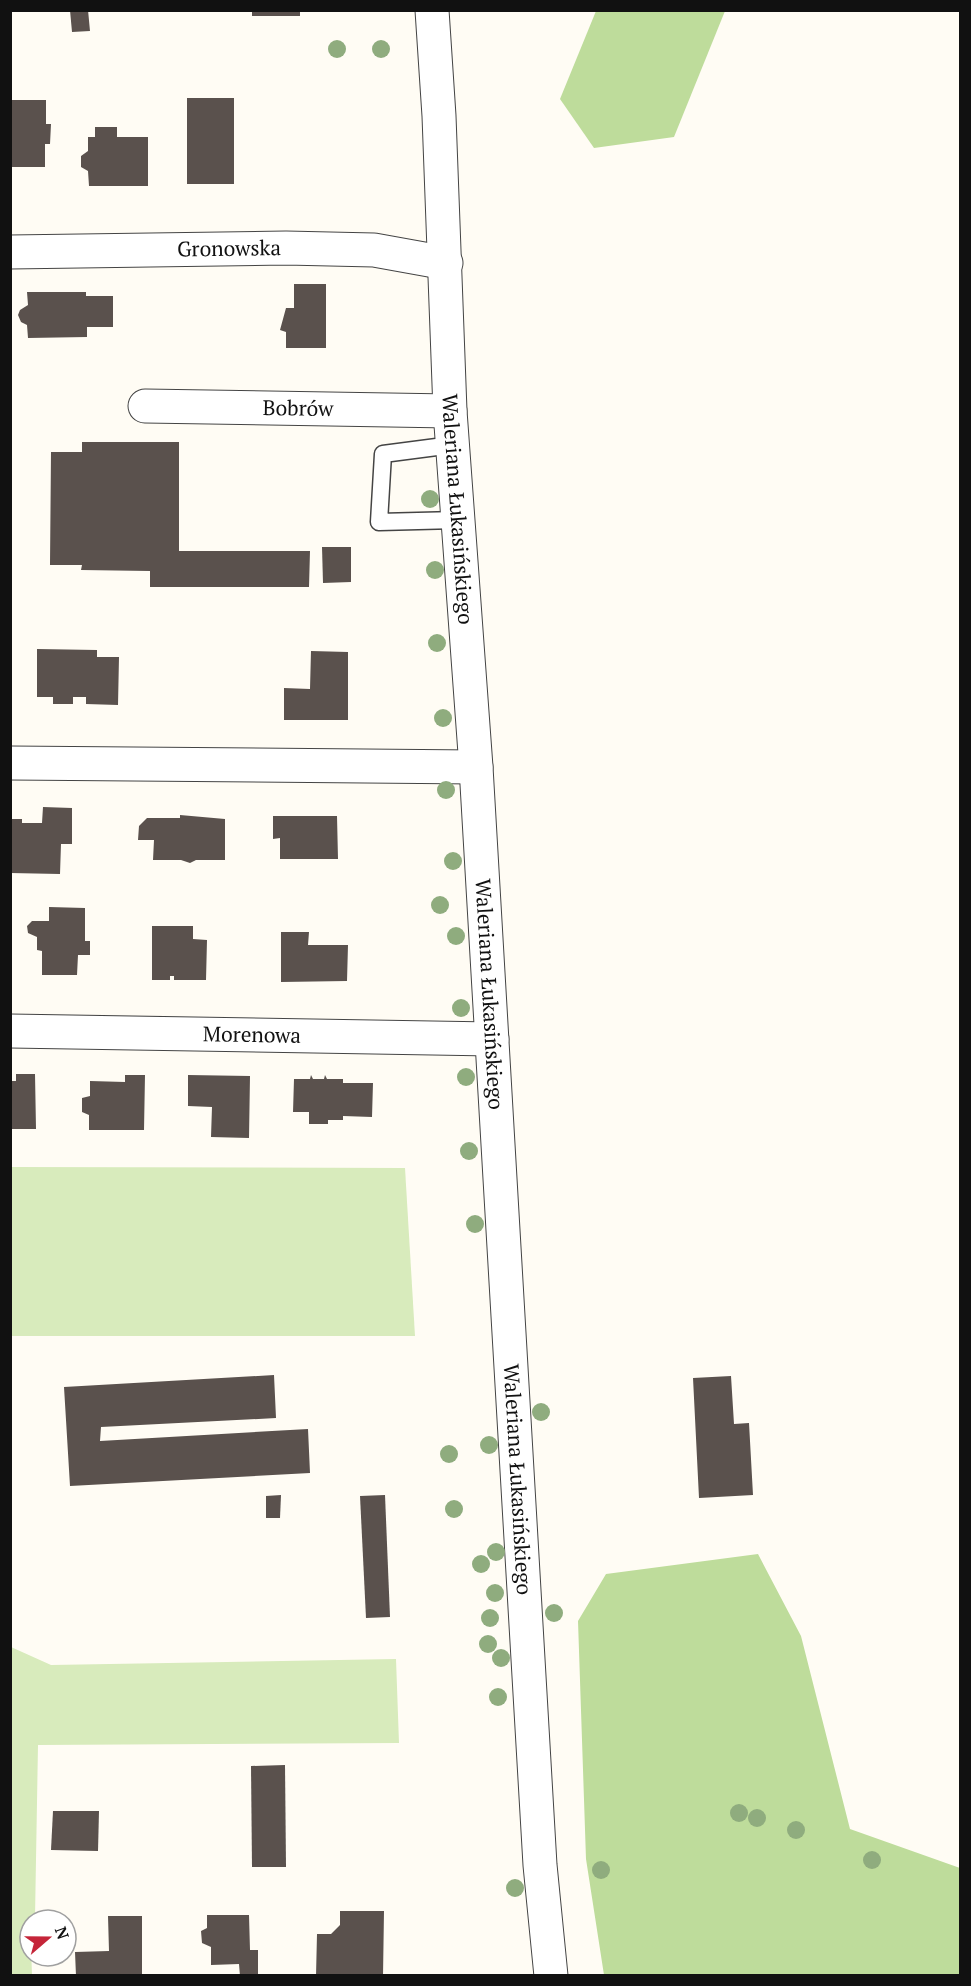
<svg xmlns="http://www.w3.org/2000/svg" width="971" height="1986" font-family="'PT Serif',serif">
<rect width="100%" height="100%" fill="#fffcf4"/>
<g fill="#d8ebbc">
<path d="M11,1167L405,1168L415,1336H11Z"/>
<path d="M11,1647L51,1665L396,1659L399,1743L38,1745L35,1917V1920H30L32,1975H11Z"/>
</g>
<g fill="#bedc9b">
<path d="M596,11H725L674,137L594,148L560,99Z"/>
<path d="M758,1554L801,1636L850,1829L960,1868V1975H604L586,1859L578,1621L606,1574Z"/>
</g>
<g fill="#5a514d">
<path d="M70,10H88L90,31L72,32Z"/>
<rect x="252" y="10" width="48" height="6"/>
<rect x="187" y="98" width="47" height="86"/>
<path d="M10,100H46V124H51L50,144H45V167H10Z"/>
<path d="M95,127H117V137H148V186H89L88,171L81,167V156L88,151V137H95Z"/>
<path d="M294,284H326V348H286V332L280,330L286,308H294Z"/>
<path d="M27,292H86V296H113V327H87V337L28,338L27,325L21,322L18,315L20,310L28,305Z"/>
<path d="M82,442H179V551H310L309,587H150V571L81,570L82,565H50L51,452H82Z"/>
<path d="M322,547H351V582L323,583Z"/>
<path d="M37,649L97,650V657H119L118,705L86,704V697H73V704H53V697H37Z"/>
<path d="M311,651L348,652V720H284V688L310,689Z"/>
<path d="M43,807L72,808V844H61L60,874L10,873V819H22V823H42Z"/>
<path d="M180,815L225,819V860H196L190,863L181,860H153L154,840H138L139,826L147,818H180Z"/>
<path d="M273,816H337L338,859H280V838L273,839Z"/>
<path d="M49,907L85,908V941H90V955H78L77,975H42V951L37,950V937L28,933L27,926L32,921H49Z"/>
<path d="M152,926H193V939L207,940L206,980H174V976H170V980H152Z"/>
<path d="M281,932H309L308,945H348L347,981L281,982Z"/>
<path d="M16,1074H35L36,1129H10V1081H16Z"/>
<path d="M125,1075H145L144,1130H89V1115L82,1112V1098L90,1096V1081L125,1082Z"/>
<path d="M188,1075L250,1076L249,1138L211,1137L212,1107L188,1106Z"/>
<path d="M311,1075L313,1079H324L325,1075L327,1079H343V1083H373L372,1117L343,1116V1120H328V1124H309V1112H293L294,1079H310Z"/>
<path d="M274,1375L276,1418L101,1427L100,1441L308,1429L310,1473L70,1486L64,1387Z"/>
<path d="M731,1376L734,1424L749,1423L753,1495L699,1498L693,1378Z"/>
<path d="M281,1495L280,1518H266V1496Z"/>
<path d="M385,1495L390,1617L366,1618L360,1496Z"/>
<path d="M285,1765L286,1867H252L251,1766Z"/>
<path d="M53,1811H99L98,1851L51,1850Z"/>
<path d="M340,1911H384L383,1976H316L317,1934H331L340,1925Z"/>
<path d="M207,1915H249L250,1950H258V1976H240L239,1964L211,1965V1947L202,1943L201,1931L207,1928Z"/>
<path d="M108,1916H142V1976H76L75,1952L109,1951Z"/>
</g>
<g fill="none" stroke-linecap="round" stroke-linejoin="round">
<defs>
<path id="lane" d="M452,445L383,454L379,522L457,520"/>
<g id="street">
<path id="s1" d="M432,10L439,116L450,411L476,767L540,1865L551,1976"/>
<path id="s2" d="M10,252L286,248L374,250L446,263"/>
<path id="s3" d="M145,406L450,411"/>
<path d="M10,763L476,767"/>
<path id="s4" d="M10,1031L492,1039"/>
</g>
</defs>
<use href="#lane" stroke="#444" stroke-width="19"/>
<use href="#street" stroke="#444" stroke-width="35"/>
<use href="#lane" stroke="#fff" stroke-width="16"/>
<use href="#street" stroke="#fff" stroke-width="33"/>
</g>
<g fill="#8fac7e">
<circle cx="337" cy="49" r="9"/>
<circle cx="381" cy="49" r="9"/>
<circle cx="430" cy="499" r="9"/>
<circle cx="435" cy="570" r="9"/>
<circle cx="437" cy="643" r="9"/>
<circle cx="443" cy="718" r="9"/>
<circle cx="446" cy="790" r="9"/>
<circle cx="453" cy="861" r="9"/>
<circle cx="440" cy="905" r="9"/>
<circle cx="456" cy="936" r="9"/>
<circle cx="461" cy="1008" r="9"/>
<circle cx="466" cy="1077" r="9"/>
<circle cx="469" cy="1151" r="9"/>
<circle cx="475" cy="1224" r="9"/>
<circle cx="541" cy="1412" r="9"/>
<circle cx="489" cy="1445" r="9"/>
<circle cx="449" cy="1454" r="9"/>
<circle cx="454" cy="1509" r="9"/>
<circle cx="496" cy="1552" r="9"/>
<circle cx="481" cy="1564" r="9"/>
<circle cx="495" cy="1593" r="9"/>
<circle cx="554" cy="1613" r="9"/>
<circle cx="490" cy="1618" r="9"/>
<circle cx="488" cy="1644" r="9"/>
<circle cx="501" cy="1658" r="9"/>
<circle cx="498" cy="1697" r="9"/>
<circle cx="739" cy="1813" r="9"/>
<circle cx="757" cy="1818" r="9"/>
<circle cx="796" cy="1830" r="9"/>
<circle cx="872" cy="1860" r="9"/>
<circle cx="601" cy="1870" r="9"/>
<circle cx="515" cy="1888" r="9"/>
</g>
<g text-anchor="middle" stroke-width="6" stroke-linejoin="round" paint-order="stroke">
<g font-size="21" fill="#111" stroke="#fff">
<text dy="7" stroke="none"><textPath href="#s2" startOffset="219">Gronowska</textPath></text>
<text dy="7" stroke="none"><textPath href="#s3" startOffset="153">Bobrów</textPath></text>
<text dy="7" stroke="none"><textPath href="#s1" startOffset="500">Waleriana Łukasińskiego</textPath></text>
<text dy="7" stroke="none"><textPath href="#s1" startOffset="986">Waleriana Łukasińskiego</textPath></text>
<text dy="7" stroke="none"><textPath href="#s4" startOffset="242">Morenowa</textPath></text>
<text dy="7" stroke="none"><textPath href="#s1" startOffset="1472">Waleriana Łukasińskiego</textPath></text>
</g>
</g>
<rect width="971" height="1986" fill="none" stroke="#111111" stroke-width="24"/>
<g transform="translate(48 1938) rotate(70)"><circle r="28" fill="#ffffff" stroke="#a0a0a0" stroke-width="1.5"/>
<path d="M0-4.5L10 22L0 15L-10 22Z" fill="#c52539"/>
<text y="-9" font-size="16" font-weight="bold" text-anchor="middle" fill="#111111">N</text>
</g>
</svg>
